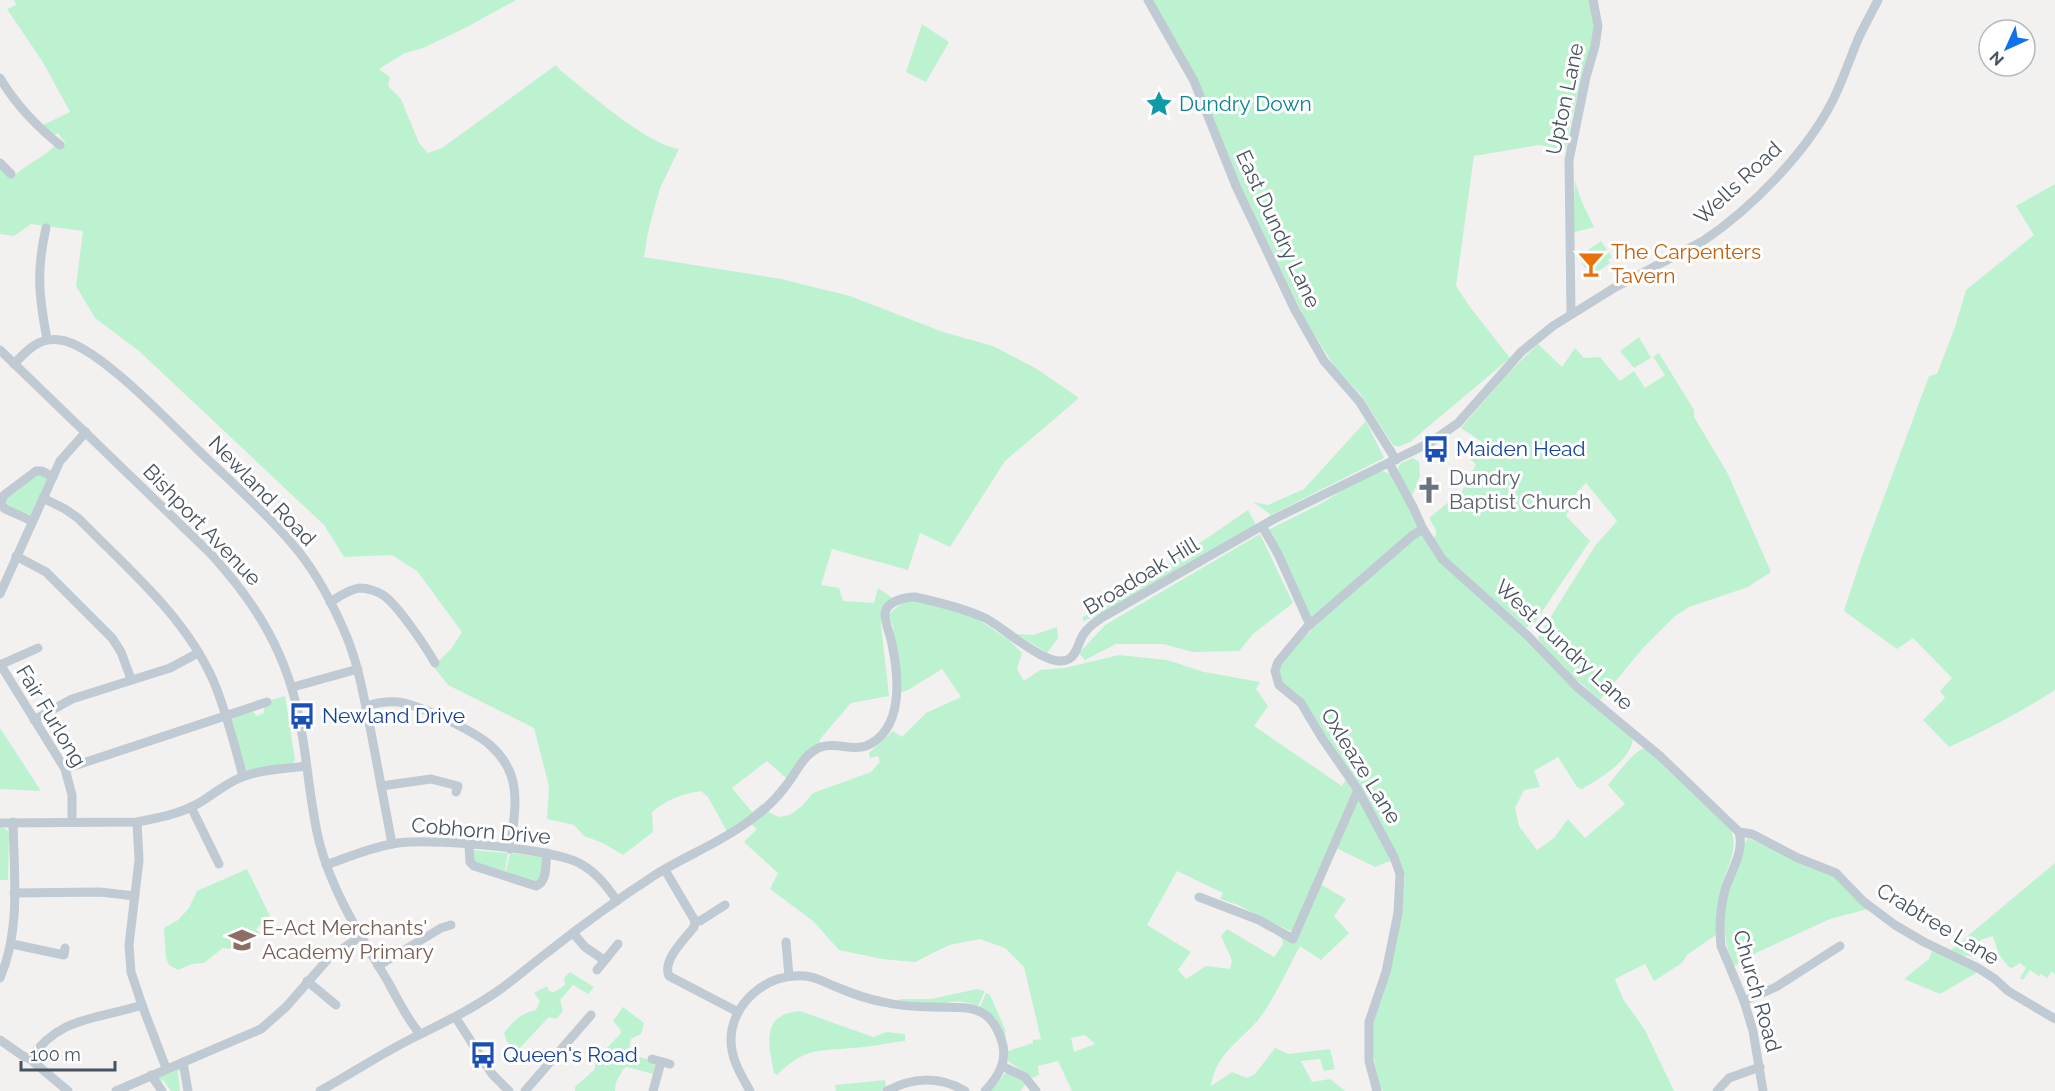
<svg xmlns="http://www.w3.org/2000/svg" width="2055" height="1091" font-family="Raleway,sans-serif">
<rect width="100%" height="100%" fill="#f3f0f0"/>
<g fill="#bdf2d1" fill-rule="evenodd">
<path d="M14,0H516L465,28L423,48L405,53L379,69L390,77L388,86L401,99L419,143L428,153L442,148L556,65L560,70C588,92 646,144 679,149L660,188L648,232L644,257L781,279L850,296L943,332L993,346L1037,369L1079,398L1005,461L950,547L920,533L908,570L832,549L821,585L839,588L843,601L874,603L878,588L894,599L882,613L881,624L889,696L851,703L820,739L819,744L787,779L767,761L732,788L752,812L762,804L769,812L778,817L790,815L802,806L813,793L871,772L880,762L878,756L870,758L869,753L893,731L902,737L926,713L961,697L942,669L908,690L899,693L893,626L888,615L905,600L915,599L976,618L1009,640L1022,653L1017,669L1024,681L1040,670L1065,668L1119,655L1167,660L1204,672L1260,682L1256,689L1268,706L1254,726L1342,786L1347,777L1355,789L1320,866L1292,932L1238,905L1220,899L1223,893L1177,871L1147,925L1191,952L1178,970L1186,979L1206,966L1230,969L1232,960L1221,936L1227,929L1274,957L1283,944L1281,934L1293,942L1320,884L1346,899L1334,916L1349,933L1321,960L1300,946C1288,968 1278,991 1264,1012C1246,1039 1216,1050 1211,1086L1232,1072L1247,1078L1255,1074L1275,1048L1288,1054L1330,1049L1335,1069L1324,1071L1320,1059L1301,1061L1312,1082L1330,1079L1345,1091H1072L1058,1061L1038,1066L1039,1075L1032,1078L1008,1061V1051L1033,1043V1040L1041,1039L1024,967L1005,948L980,939L949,945L915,962L882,959L839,950L813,921L770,889L778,873L744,842L757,829L747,820L728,833L708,797L701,791C682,794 667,799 652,812L653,832L623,855L603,843L584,836L574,825L547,819L549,786L534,728L448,685L433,666L451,649L462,632L417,571L392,555L344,557L324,525L139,351L95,318L76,286L83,231L31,224L14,236L0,234V168L12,178C25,164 42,159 56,145L62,148L65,143L58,133L53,136L41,126L70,112L44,64L7,9L16,5ZM1085,1035L1095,1044L1074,1052L1071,1038Z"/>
<path d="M1152,0H1590L1595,28L1569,129L1566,150L1539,145L1474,156L1456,286L1470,307L1510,358L1410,442L1398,447L1393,445L1361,395L1335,367L1306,322Z"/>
<path d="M922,24L949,42L926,82L906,72Z"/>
<path d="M1575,181L1581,200L1594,227L1572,233Z"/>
<path d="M2055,184V690C2021,712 1986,731 1949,747L1923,720L1945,698L1940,691L1952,678L1913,638L1897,649L1844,611L1861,559L1929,376L1937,374L1955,327L1966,290L2034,235L2016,206Z"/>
<path d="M1601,241L1612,257L1608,260L1610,263L1596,273L1590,265L1585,268L1582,263L1584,253Z"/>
<path d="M1639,337L1651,358L1634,368L1620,351Z"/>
<path d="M1538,344L1562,367L1575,348L1584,358L1600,357L1620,381L1634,371L1645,388L1665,375L1653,357L1659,353L1694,410V417L1728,474L1771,572L1748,587L1689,607L1675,616L1643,648L1600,700C1592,694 1582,682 1574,679L1541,644L1538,637L1595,546L1617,521L1586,483L1577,492L1566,516L1590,541L1535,622L1526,628L1442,554L1432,540L1436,535V530L1429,518L1462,491L1476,464L1470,459L1482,442L1461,428L1508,373Z"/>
<path d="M1366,421L1384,458L1271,515L1253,502L1268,505L1304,489Z"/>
<path d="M1413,458L1419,462L1420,476L1412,496L1399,473L1398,467L1401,463Z"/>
<path d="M1382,471L1391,474L1418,525L1417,529L1311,620L1268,530L1320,504L1361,479Z"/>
<path d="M36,473L48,477L31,515L8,507L4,503V499Z"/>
<path d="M1248,510L1256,525L1097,616L1083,621V617L1134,588Z"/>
<path d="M1260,534L1293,603L1253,634L1239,651L1193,652L1163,644H1116L1085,660L1079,653L1105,625Z"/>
<path d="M1421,534L1436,558L1463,580L1633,738C1632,760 1599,779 1582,789L1577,787L1558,757L1534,771L1540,787L1524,790L1515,808L1519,826L1537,850L1554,838L1568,819L1585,838L1625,804L1608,785C1617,775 1633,751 1645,748L1731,830C1740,854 1723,871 1720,895C1718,908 1718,921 1717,934L1687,955L1682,963L1654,981L1645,964L1615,979L1623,999L1645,1030L1674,1091H1383L1379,1087L1372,1046L1373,1025L1401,912L1405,878L1400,861L1361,789L1278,678L1279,663C1323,616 1371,574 1421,534Z"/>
<path d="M1057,627L1058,638L1047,653L1017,634L1033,635Z"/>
<path d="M285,696L295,760L291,765L248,771L244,767L230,718L252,711L257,716L264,713V707L271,704V700Z"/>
<path d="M0,728L41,791L0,789Z"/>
<path d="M1358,795L1393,860L1375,867L1336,848Z"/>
<path d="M0,827H3L9,832L8,880H0Z"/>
<path d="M1748,838L1829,874L1839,880L1868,909L1830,919L1758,952L1734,966C1717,927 1725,902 1738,864C1741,855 1743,845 1748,838Z"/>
<path d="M472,850L508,853L505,871L474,863Z"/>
<path d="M510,853L543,857L542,878L536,883L506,872Z"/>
<path d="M2055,863V975L2052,971L2047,978L2041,974L2039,976L2030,970L2023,980L2020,978L2026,968L2020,963L2012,968L2009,967L1999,955L1993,936L1980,940L1986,958L1957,955L1950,951Z"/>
<path d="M247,869L270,916L256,929L260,934L241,953L234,949L223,948L204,963L192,964L178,970L169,965L166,958L164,928L178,920L189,908L197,891Z"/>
<path d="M1933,949L1978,972L1940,994L1904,979L1929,959Z"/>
<path d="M570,972L594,987L588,994L573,985L560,1000L563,1011L556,1019L549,1017L517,1051L507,1042L504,1033C513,1021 521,1013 536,1010L540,1001L534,993L547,986L549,991L554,992L565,985L564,978Z"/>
<path d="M977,989L985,991L978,1006C967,1002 955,999 944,1004L898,1003L900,999H931Z"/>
<path d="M986,993L990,995L1005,1029L1006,1040H1005L995,1018L980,1007Z"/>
<path d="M623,1007L644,1023L641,1034L631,1039L628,1054L651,1060L655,1065L653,1074L627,1067L624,1068L616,1082L615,1091H575V1087L595,1069L596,1052L607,1048L621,1033L620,1029L613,1021Z"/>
<path d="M800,1011L873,1037L887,1032L905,1034V1041C888,1043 870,1047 853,1048C817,1051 804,1048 777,1075L774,1073C768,1043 761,1014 800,1011Z"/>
<path d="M181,1068L182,1070L178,1071L180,1091H171L163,1080L159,1082L158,1077Z"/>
<path d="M1006,1072L1027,1083L1020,1091H991Z"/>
<path d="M885,1080L886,1088L881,1091H836L835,1085Z"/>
</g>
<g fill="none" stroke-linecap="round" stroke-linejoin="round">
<g stroke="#c0cad2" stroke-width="9">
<path d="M1148,0L1194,81L1236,186L1295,310L1324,361L1359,401L1396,460"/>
<path d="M0,78C16,105 36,126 60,145"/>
<path d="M0,163L11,174"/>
<path d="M46,228C36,271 39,297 47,339"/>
<path d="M1571,314L1569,160L1586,77L1595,46L1598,26L1593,0"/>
<path d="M0,350L210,553C258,605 289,657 301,728C308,766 310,804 319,841C332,892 360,935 387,980C397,998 407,1019 420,1034"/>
<path d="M14,364C27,350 39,337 60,340C96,344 169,422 197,449C232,483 269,515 299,552C318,576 334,607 346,635C359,666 364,699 371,732C378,769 385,806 392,844"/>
<path d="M1389,463L1413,507L1423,529L1442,559L1528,636L1577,687L1660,756L1739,832"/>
<path d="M43,498L65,509L78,518C127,568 184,615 213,680C226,710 234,744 243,776"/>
<path d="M32,521L5,509L2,506L1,502L4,495L36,471H42L53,477"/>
<path d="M1262,526L1278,554L1310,625"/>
<path d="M16,556L46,572L112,638L121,652L131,679"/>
<path d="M0,594L60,461L86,432"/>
<path d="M330,602C339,597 349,589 360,588C367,588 377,591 383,595C397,604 426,647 435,663"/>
<path d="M0,664L65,769L72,795V822"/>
<path d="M0,665L38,648"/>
<path d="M293,687L358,669"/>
<path d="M366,706C376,703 387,701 398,702C418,704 474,731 490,745C499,753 507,764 511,775C519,798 513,826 510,849"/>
<path d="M34,720L72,699L170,668L198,653"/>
<path d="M65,769L267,702"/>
<path d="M381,786L431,779L458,786L456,792"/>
<path d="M191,807L219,864"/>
<path d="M137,822L139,860L129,945L131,972L142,1005L166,1068"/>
<path d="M0,823L137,822C158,818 180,814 199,803C213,795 226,783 242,777C262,769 285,769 306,766"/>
<path d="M1739,832L1752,834L1798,858L1836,873L1863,901L1895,925L1924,942L1978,968L1995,979L2008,991L2055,1019"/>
<path d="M1739,832C1745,851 1730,873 1725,890C1720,909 1719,927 1721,946L1744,1001L1753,1031L1763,1091"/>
<path d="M469,845L470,862L474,866L536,886C548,881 545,865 547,853"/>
<path d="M326,865C348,857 370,848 392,844C424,837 551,848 579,863C596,872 606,885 617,901"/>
<path d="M665,870L695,921L694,927C684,940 662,960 669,976L738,1012"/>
<path d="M14,893L100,892L135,896"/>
<path d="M1199,897L1259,920L1293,939L1358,790"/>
<path d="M695,921H700L725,905"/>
<path d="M573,933L585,947L604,960"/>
<path d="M786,942L789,976"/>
<path d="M12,944L64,955L65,948"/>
<path d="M378,966L441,928L451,925"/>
<path d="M597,970L618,944"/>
<path d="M0,978C21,930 14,874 13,822"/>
<path d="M307,981L336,1005"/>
<path d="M1744,1001L1776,987L1840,946"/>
<path d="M456,1018L492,1074L509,1091"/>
<path d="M0,1040L23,1056L30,1059L68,1091"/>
<path d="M30,1059C60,1016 95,1020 142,1005"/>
<path d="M652,1059L670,1064"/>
<path d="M183,1062L188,1091"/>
<path d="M1002,1066L1025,1077L1036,1091"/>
<path d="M151,1075L162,1091"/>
<path d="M116,1091L261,1029L286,1007L328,959L361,936"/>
<path d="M320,1091C353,1073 385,1051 419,1035C447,1021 476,1007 502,988C517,977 532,964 548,952C582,925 618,899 655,875C685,856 720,843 749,821C762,812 776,799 785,787C796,773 804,753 821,747C836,742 852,751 866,746C904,730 899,677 892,644C891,637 884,620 885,613C887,601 905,597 915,597C938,602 963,608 985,618C1004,627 1049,671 1069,659C1077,654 1078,643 1083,635C1088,627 1095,622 1103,617L1274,519L1431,442L1458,423L1521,352L1553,326L1614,288L1703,241C1751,209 1807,152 1833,100C1843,80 1850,58 1859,37C1865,24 1872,12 1878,0"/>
<path d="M525,1091L591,1015"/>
<path d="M653,1091L661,1062"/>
<path d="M750,1091C741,1075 731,1059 731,1040C731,1003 768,972 805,976C817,977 828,984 839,988C853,994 867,999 883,1002C899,1006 916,1007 933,1007C966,1008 990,1002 1002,1042C1008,1061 998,1077 985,1091"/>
<path d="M887,1091C912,1077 940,1076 965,1091"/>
<path d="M1377,1091L1369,1061V1022L1386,972L1398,913L1400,874L1394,857L1358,790L1322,738L1301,703L1279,685L1275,671L1278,662L1307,627L1413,535L1423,529"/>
<path d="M1717,1091L1729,1078L1760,1067"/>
</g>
</g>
<defs>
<symbol id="sight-bare" viewBox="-9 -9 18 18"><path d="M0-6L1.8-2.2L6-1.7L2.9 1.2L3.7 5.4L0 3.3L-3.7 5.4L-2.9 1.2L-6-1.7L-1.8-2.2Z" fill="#0f9aa8" stroke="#fff" stroke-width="2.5" paint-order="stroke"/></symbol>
<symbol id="bar-bare" viewBox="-9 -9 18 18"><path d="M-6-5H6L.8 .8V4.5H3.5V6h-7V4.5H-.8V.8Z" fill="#e8710a" stroke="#fff" stroke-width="2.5" paint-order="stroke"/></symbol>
<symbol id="bus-bare" viewBox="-9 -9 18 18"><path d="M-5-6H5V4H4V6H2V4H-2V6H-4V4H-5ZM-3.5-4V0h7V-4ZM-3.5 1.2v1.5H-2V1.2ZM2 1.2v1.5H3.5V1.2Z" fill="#1a4fb4" stroke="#fff" stroke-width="2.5" paint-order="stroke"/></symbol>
<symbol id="church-bare" viewBox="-9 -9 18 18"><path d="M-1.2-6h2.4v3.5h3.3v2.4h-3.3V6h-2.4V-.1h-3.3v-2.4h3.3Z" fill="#6b7280" stroke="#fff" stroke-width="2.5" paint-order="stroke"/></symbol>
<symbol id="school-bare" viewBox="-9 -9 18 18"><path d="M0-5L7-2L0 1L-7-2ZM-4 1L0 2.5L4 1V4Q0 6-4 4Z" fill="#8d6e63" stroke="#fff" stroke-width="2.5" paint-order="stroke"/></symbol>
</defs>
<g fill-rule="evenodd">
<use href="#sight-bare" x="1140" y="85" width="38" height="38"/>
<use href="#bar-bare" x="1572" y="245" width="38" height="38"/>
<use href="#bus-bare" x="1417" y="430" width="38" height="38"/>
<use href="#church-bare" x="1410" y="471" width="38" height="38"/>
<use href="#bus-bare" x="283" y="697" width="38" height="38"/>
<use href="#school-bare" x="223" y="921" width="38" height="38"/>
<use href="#bus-bare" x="464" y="1036" width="38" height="38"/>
</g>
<g text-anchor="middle" stroke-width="6" stroke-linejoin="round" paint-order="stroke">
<g font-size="21" fill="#47535f" stroke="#fff">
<text transform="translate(1565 99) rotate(-78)" y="7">Upton Lane</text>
<text transform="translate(1738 183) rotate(-43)" y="7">Wells Road</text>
<text transform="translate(1278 229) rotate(65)" y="7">East Dundry Lane</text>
<text transform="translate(262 491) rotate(46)" y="7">Newland Road</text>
<text transform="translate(202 525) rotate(46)" y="7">Bishport Avenue</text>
<text transform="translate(1141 576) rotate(-31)" y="7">Broadoak Hill</text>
<text transform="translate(1564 645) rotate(43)" y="7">West Dundry Lane</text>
<text transform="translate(51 716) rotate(59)" y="7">Fair Furlong</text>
<text transform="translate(1361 766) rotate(58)" y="7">Oxleaze Lane</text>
<text transform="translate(481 831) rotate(5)" y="7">Cobhorn Drive</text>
<text transform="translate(1938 924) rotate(31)" y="7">Crabtree Lane</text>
<text transform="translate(1757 991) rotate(74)" y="7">Church Road</text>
</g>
<g font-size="21" fill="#0d838f" stroke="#fff" text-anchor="start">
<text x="1179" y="111">Dundry Down</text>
</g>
<g font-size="21" fill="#c56008" stroke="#fff" text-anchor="start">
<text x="1611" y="259">The Carpenters<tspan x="1611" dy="24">Tavern</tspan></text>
</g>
<g font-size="21" fill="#164399" stroke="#fff" text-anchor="start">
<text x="1456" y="456">Maiden Head</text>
<text x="322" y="723">Newland Drive</text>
<text x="503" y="1062">Queen's Road</text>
</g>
<g font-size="21" fill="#5b616d" stroke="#fff" text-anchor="start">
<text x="1449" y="485">Dundry<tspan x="1449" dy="24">Baptist Church</tspan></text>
</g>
<g font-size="21" fill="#785e54" stroke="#fff" text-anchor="start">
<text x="262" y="935">E-Act Merchants'<tspan x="262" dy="24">Academy Primary</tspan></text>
</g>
</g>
<g transform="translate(2007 48) rotate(225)"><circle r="28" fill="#ffffff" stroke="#b5babf" stroke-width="1.5"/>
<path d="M0-4.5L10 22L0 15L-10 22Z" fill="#0f72ed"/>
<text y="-9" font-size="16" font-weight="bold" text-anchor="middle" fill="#47535f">N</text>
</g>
<path d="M21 1061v9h94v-9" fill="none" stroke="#47535f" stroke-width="3"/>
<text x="30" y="1061" font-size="18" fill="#47535f" stroke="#ffffff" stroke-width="4.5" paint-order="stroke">100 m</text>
</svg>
